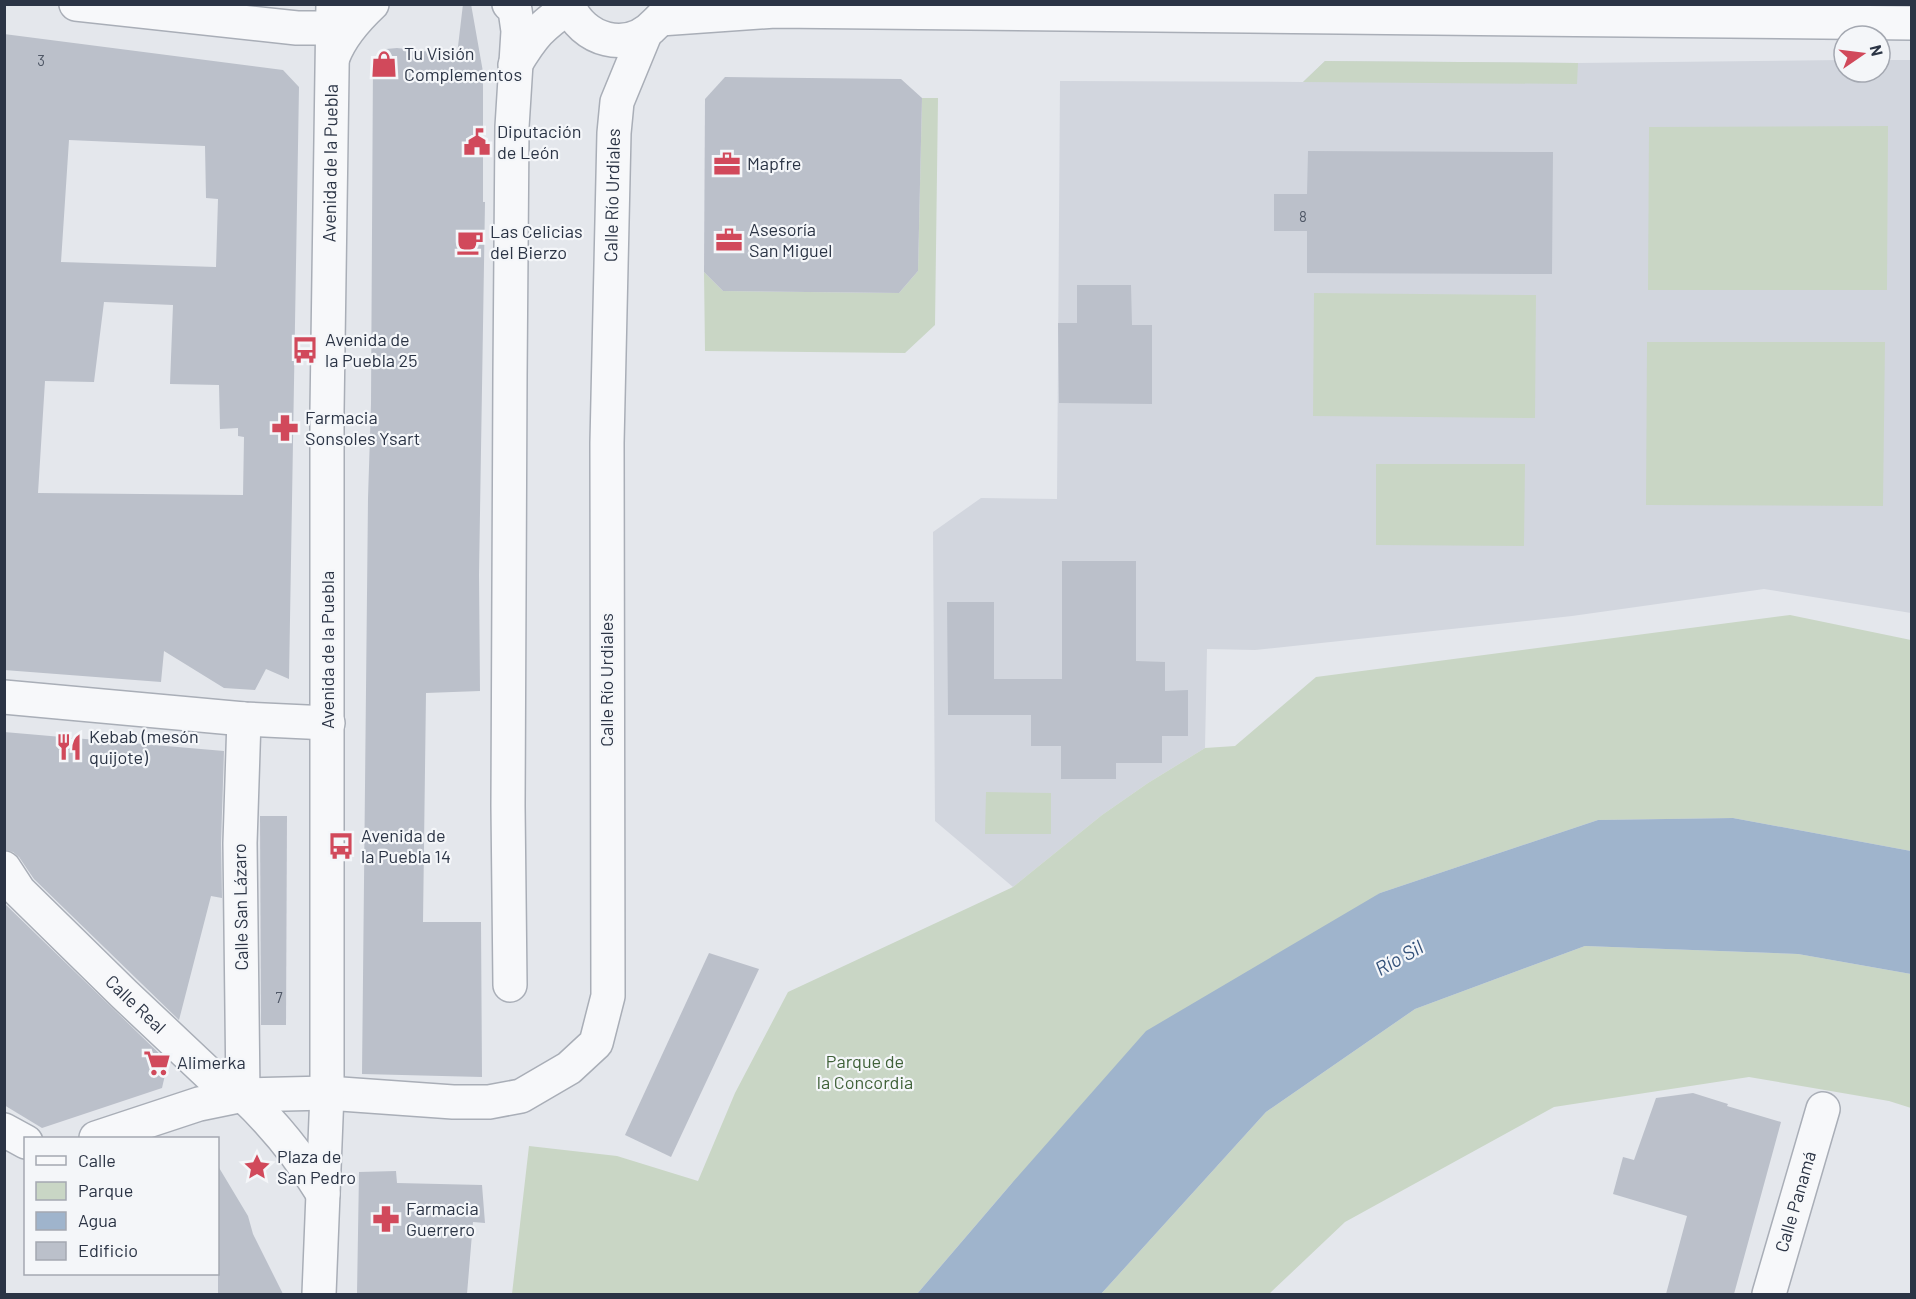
<svg xmlns="http://www.w3.org/2000/svg" width="1916" height="1299" font-family="Barlow,sans-serif">
<rect width="100%" height="100%" fill="#e4e7ec"/>
<path fill="#d2d6de" d="M1844,60V72H1880V60H1911V613L1764,589L1572,616L1255,650L1207,649L1205,748L1148,783L1102,815L1013,887L935,821L933,532L981,498L1057,499L1060,81L1303,82L1325,61L1578,63Z"/>
<g fill="#c9d6c5">
<path d="M1325,61L1578,63L1577,84L1303,82Z"/>
<path d="M922,98H938L935,325L905,353L705,351L704,272L723,291L899,293L918,271Z"/>
<path d="M1888,126L1887,290H1648L1649,127Z"/>
<path d="M1314,293L1536,295L1535,418L1313,416Z"/>
<path d="M1647,342H1885L1883,506L1646,505Z"/>
<path d="M1376,464H1525L1524,546L1376,545Z"/>
<path d="M1790,615L1911,640V851L1733,818L1598,820L1380,893L1012,1183L917,1294H512L529,1146L617,1156L698,1181L735,1093L788,992L1013,887L1102,815L1148,783L1205,748L1235,746L1316,677Z"/>
<path d="M986,792L1051,793V834H985Z"/>
<path d="M1585,946L1798,954L1911,974V1108L1889,1101L1749,1077L1554,1107L1345,1222L1269,1294H1101L1266,1112L1415,1009Z"/>
</g>
<path fill="#9fb4cc" d="M1733,818L1911,851V974L1798,954L1585,946L1415,1009L1266,1112L1101,1294H917L1012,1183L1146,1031L1380,893L1598,820Z"/>
<g fill="#bbc0ca" fill-rule="evenodd">
<path d="M463,4H471L483,72V202H485L479,575L480,691L426,693L423,922H481L482,1077L362,1074L368,498L371,404L373,61L386,49L397,48L457,55Z"/>
<path d="M4,34L283,70L299,87L289,679L266,669L255,690L224,688L164,651L161,682L4,670ZM69,140L205,146L206,198L218,199L216,267L61,262ZM104,302L173,305L170,384L219,385L220,429L238,428V436L244,437L243,495L38,493L45,381L94,382Z"/>
<path d="M725,77L901,79L922,98L918,271L899,293L723,291L704,272L705,99Z"/>
<path d="M1308,151L1553,152L1552,274L1307,273V231H1274V194H1307Z"/>
<path d="M1077,285H1131L1132,325H1152V404L1059,403L1058,323H1077Z"/>
<path d="M1062,561H1136V661L1165,662V691L1188,690V736H1162V763H1116V779H1061V746H1031V715H948L947,602H994V679H1062Z"/>
<path d="M4,732L224,751L221,843L222,898L211,896L179,1020L34,879L19,857L13,852L4,850Z"/>
<path d="M260,816H287L286,1025H261Z"/>
<path d="M4,903L168,1062L162,1088L42,1128L4,1105Z"/>
<path d="M709,953L759,969L671,1157L625,1135Z"/>
<path d="M1693,1093L1728,1104L1727,1106L1781,1122L1734,1294H1666L1687,1216L1613,1194L1623,1157L1634,1160L1656,1098Z"/>
<path d="M218,1166L248,1216L253,1234L283,1294H218Z"/>
<path d="M396,1171L397,1183L482,1185L485,1223L473,1222L467,1294H357L359,1172Z"/>
</g>
<g fill="none" stroke-linecap="round" stroke-linejoin="round">
<defs>
<g id="minor">
<path d="M76,4L297,28H332"/>
<path d="M509,4L515,10L518,31L512,127L510,376L508,806L510,985"/>
<path d="M568,4C582,41 628,54 656,23"/>
<path d="M660,19L775,11L1912,23"/>
<path d="M333,57C341,36 355,20 372,4"/>
<path d="M515,65C533,35 541,26 569,7"/>
<path d="M4,697L244,719L328,723"/>
<path id="s1" d="M4,868L19,891L124,994L211,1076L243,1095L327,1093L453,1102H489L521,1096L569,1068L596,1043L608,996L607,443L614,133L617,102L645,34"/>
<path d="M243,1095L240,843L244,719"/>
<path d="M243,1095C276,1126 300,1156 323,1194"/>
<path d="M4,1130L26,1142"/>
<path d="M96,1138L199,1104L243,1095"/>
<path id="s2" d="M319,1294L327,1093V411L333,4"/>
<path id="s3" d="M1769,1294L1823,1109"/>
</g>
</defs>
<use href="#minor" stroke="#a9aeb7" stroke-width="36"/>
<use href="#minor" stroke="#f7f8fa" stroke-width="33"/>
</g>
<defs>
<symbol id="shop-bare" viewBox="-9 -9 18 18"><path d="M-5-2.5h2.3a2.7 3.5 0 0 1 5.4 0H5L5.5 6h-11ZM-1.5-2.5h3a1.5 2.3 0 0 0-3 0Z" fill="#d1495b" stroke="#f4f6f9" stroke-width="2.5" paint-order="stroke"/></symbol>
<symbol id="civic-bare" viewBox="-9 -9 18 18"><path d="M-.6-6.5H3V-4.5H.6V-3L4-1V1h2V6H-6V1h2V-1L-.6-3ZM-1.2 2.5V6h2.4V2.5Z" fill="#d1495b" stroke="#f4f6f9" stroke-width="2.5" paint-order="stroke"/></symbol>
<symbol id="office-bare" viewBox="-9 -9 18 18"><path d="M-6-3h4V-5.5h4V-3h4V5H-6ZM-1-4.5V-3h2v-1.5ZM-6 0V1H6V0Z" fill="#d1495b" stroke="#f4f6f9" stroke-width="2.5" paint-order="stroke"/></symbol>
<symbol id="cafe-bare" viewBox="-9 -9 18 18"><path d="M-5.5-4.5H6V0H3Q3 3.5 0 3.5H-2.5Q-5.5 3.5-5.5 0ZM3-3.2v2h1.7v-2ZM-6 4.5H4V6H-6Z" fill="#d1495b" stroke="#f4f6f9" stroke-width="2.5" paint-order="stroke"/></symbol>
<symbol id="bus-bare" viewBox="-9 -9 18 18"><path d="M-5-6H5V4H4V6H2V4H-2V6H-4V4H-5ZM-3.5-4V0h7V-4ZM-3.5 1.2v1.5H-2V1.2ZM2 1.2v1.5H3.5V1.2Z" fill="#d1495b" stroke="#f4f6f9" stroke-width="2.5" paint-order="stroke"/></symbol>
<symbol id="pharmacy-bare" viewBox="-9 -9 18 18"><path d="M-2-6h4v4h4v4h-4v4h-4v-4h-4v-4h4Z" fill="#d1495b" stroke="#f4f6f9" stroke-width="2.5" paint-order="stroke"/></symbol>
<symbol id="restaurant-bare" viewBox="-9 -9 18 18"><path d="M-5-6h1v4h1v-4h1v4h1v-4h1v5L-1.5 .5V6h-2V.5L-5-1ZM5-6V6H3V1.5H1.5Q1.5-4 5-6Z" fill="#d1495b" stroke="#f4f6f9" stroke-width="2.5" paint-order="stroke"/></symbol>
<symbol id="supermarket-bare" viewBox="-9 -9 18 18"><path d="M-6-5.5h2.5l.6 2H6L4.5 2H-2.5L-4.4-4H-6ZM-1.5 3.2a1.3 1.3 0 1 0 .1 0ZM3 3.2a1.3 1.3 0 1 0 .1 0Z" fill="#d1495b" stroke="#f4f6f9" stroke-width="2.5" paint-order="stroke"/></symbol>
<symbol id="sight-bare" viewBox="-9 -9 18 18"><path d="M0-6L1.8-2.2L6-1.7L2.9 1.2L3.7 5.4L0 3.3L-3.7 5.4L-2.9 1.2L-6-1.7L-1.8-2.2Z" fill="#d1495b" stroke="#f4f6f9" stroke-width="2.5" paint-order="stroke"/></symbol>
</defs>
<g fill-rule="evenodd">
<use href="#shop-bare" x="365" y="45" width="38" height="38"/>
<use href="#civic-bare" x="458" y="123" width="38" height="38"/>
<use href="#office-bare" x="708" y="145" width="38" height="38"/>
<use href="#office-bare" x="710" y="221" width="38" height="38"/>
<use href="#cafe-bare" x="451" y="223" width="38" height="38"/>
<use href="#bus-bare" x="286" y="331" width="38" height="38"/>
<use href="#pharmacy-bare" x="266" y="409" width="38" height="38"/>
<use href="#restaurant-bare" x="50" y="728" width="38" height="38"/>
<use href="#bus-bare" x="322" y="827" width="38" height="38"/>
<use href="#supermarket-bare" x="138" y="1044" width="38" height="38"/>
<use href="#sight-bare" x="238" y="1148" width="38" height="38"/>
<use href="#pharmacy-bare" x="367" y="1200" width="38" height="38"/>
</g>
<g text-anchor="middle" stroke-width="4.5" stroke-linejoin="round" paint-order="stroke">
<g font-size="15" fill="#4f5766">
<text x="41" y="66">3</text>
<text x="1303" y="222">8</text>
<text x="279" y="1003">7</text>
</g>
<g font-size="18" fill="#2b3445" stroke="#f4f6f9" text-anchor="start">
<text x="404" y="60">Tu Visión<tspan x="404" dy="21">Complementos</tspan></text>
<text x="497" y="138">Diputación<tspan x="497" dy="21">de León</tspan></text>
<text x="747" y="170">Mapfre</text>
<text x="749" y="236">Asesoría<tspan x="749" dy="21">San Miguel</tspan></text>
<text x="490" y="238">Las Celicias<tspan x="490" dy="21">del Bierzo</tspan></text>
<text x="325" y="346">Avenida de<tspan x="325" dy="21">la Puebla 25</tspan></text>
<text x="305" y="424">Farmacia<tspan x="305" dy="21">Sonsoles Ysart</tspan></text>
<text x="89" y="743">Kebab (mesón<tspan x="89" dy="21">quijote)</tspan></text>
<text x="361" y="842">Avenida de<tspan x="361" dy="21">la Puebla 14</tspan></text>
<text x="177" y="1069">Alimerka</text>
<text x="277" y="1163">Plaza de<tspan x="277" dy="21">San Pedro</tspan></text>
<text x="406" y="1215">Farmacia<tspan x="406" dy="21">Guerrero</tspan></text>
</g>
<g font-size="18" fill="#2b3445" stroke="#f4f6f9">
<text dy="6" stroke="none"><textPath href="#s2" startOffset="1131">Avenida de la Puebla</textPath></text>
<text dy="6" stroke="none"><textPath href="#s1" startOffset="1552">Calle Río Urdiales</textPath></text>
<text transform="translate(328 650) rotate(-90)" y="6">Avenida de la Puebla</text>
<text transform="translate(607 680) rotate(-90)" y="6">Calle Río Urdiales</text>
<text transform="translate(241 907) rotate(-91)" y="6">Calle San Lázaro</text>
<text dy="6" stroke="none"><textPath href="#s1" startOffset="190">Calle Real</textPath></text>
<text dy="6" stroke="none"><textPath href="#s3" startOffset="96">Calle Panamá</textPath></text>
</g>
<g font-size="18" fill="#3f6138" stroke="#f4f6f9">
<text x="865" y="1068">Parque de<tspan x="865" dy="21">la Concordia</tspan></text>
</g>
<g font-size="20" font-style="italic" fill="#34527a" stroke="#f4f6f9">
<text transform="translate(1399 958) rotate(-29)" y="7">Río Sil</text>
</g>
</g>
<rect width="1916" height="1299" fill="none" stroke="#2b3445" stroke-width="12"/>
<rect x="24" y="1137" width="195" height="138" fill="#f4f6f9" stroke="#a4a8b1" stroke-width="1.5"/>
<rect x="36" y="1156" width="30" height="9" fill="#f7f8fa" stroke="#a4a8b1" stroke-width="1.5"/>
<text x="78" y="1167" font-size="18" fill="#2b3445">Calle</text>
<rect x="36" y="1182" width="30" height="18" fill="#c9d6c5" stroke="#a4a8b1" stroke-width="1.5"/>
<text x="78" y="1197" font-size="18" fill="#2b3445">Parque</text>
<rect x="36" y="1212" width="30" height="18" fill="#9fb4cc" stroke="#a4a8b1" stroke-width="1.5"/>
<text x="78" y="1227" font-size="18" fill="#2b3445">Agua</text>
<rect x="36" y="1242" width="30" height="18" fill="#bbc0ca" stroke="#a4a8b1" stroke-width="1.5"/>
<text x="78" y="1257" font-size="18" fill="#2b3445">Edificio</text>
<g transform="translate(1862 54) rotate(76)"><circle r="28" fill="#f4f6f9" stroke="#a4a8b1" stroke-width="1.5"/>
<path d="M0-4.5L10 22L0 15L-10 22Z" fill="#d1495b"/>
<text y="-9" font-size="16" font-weight="bold" text-anchor="middle" fill="#2b3445">N</text>
</g>
</svg>
